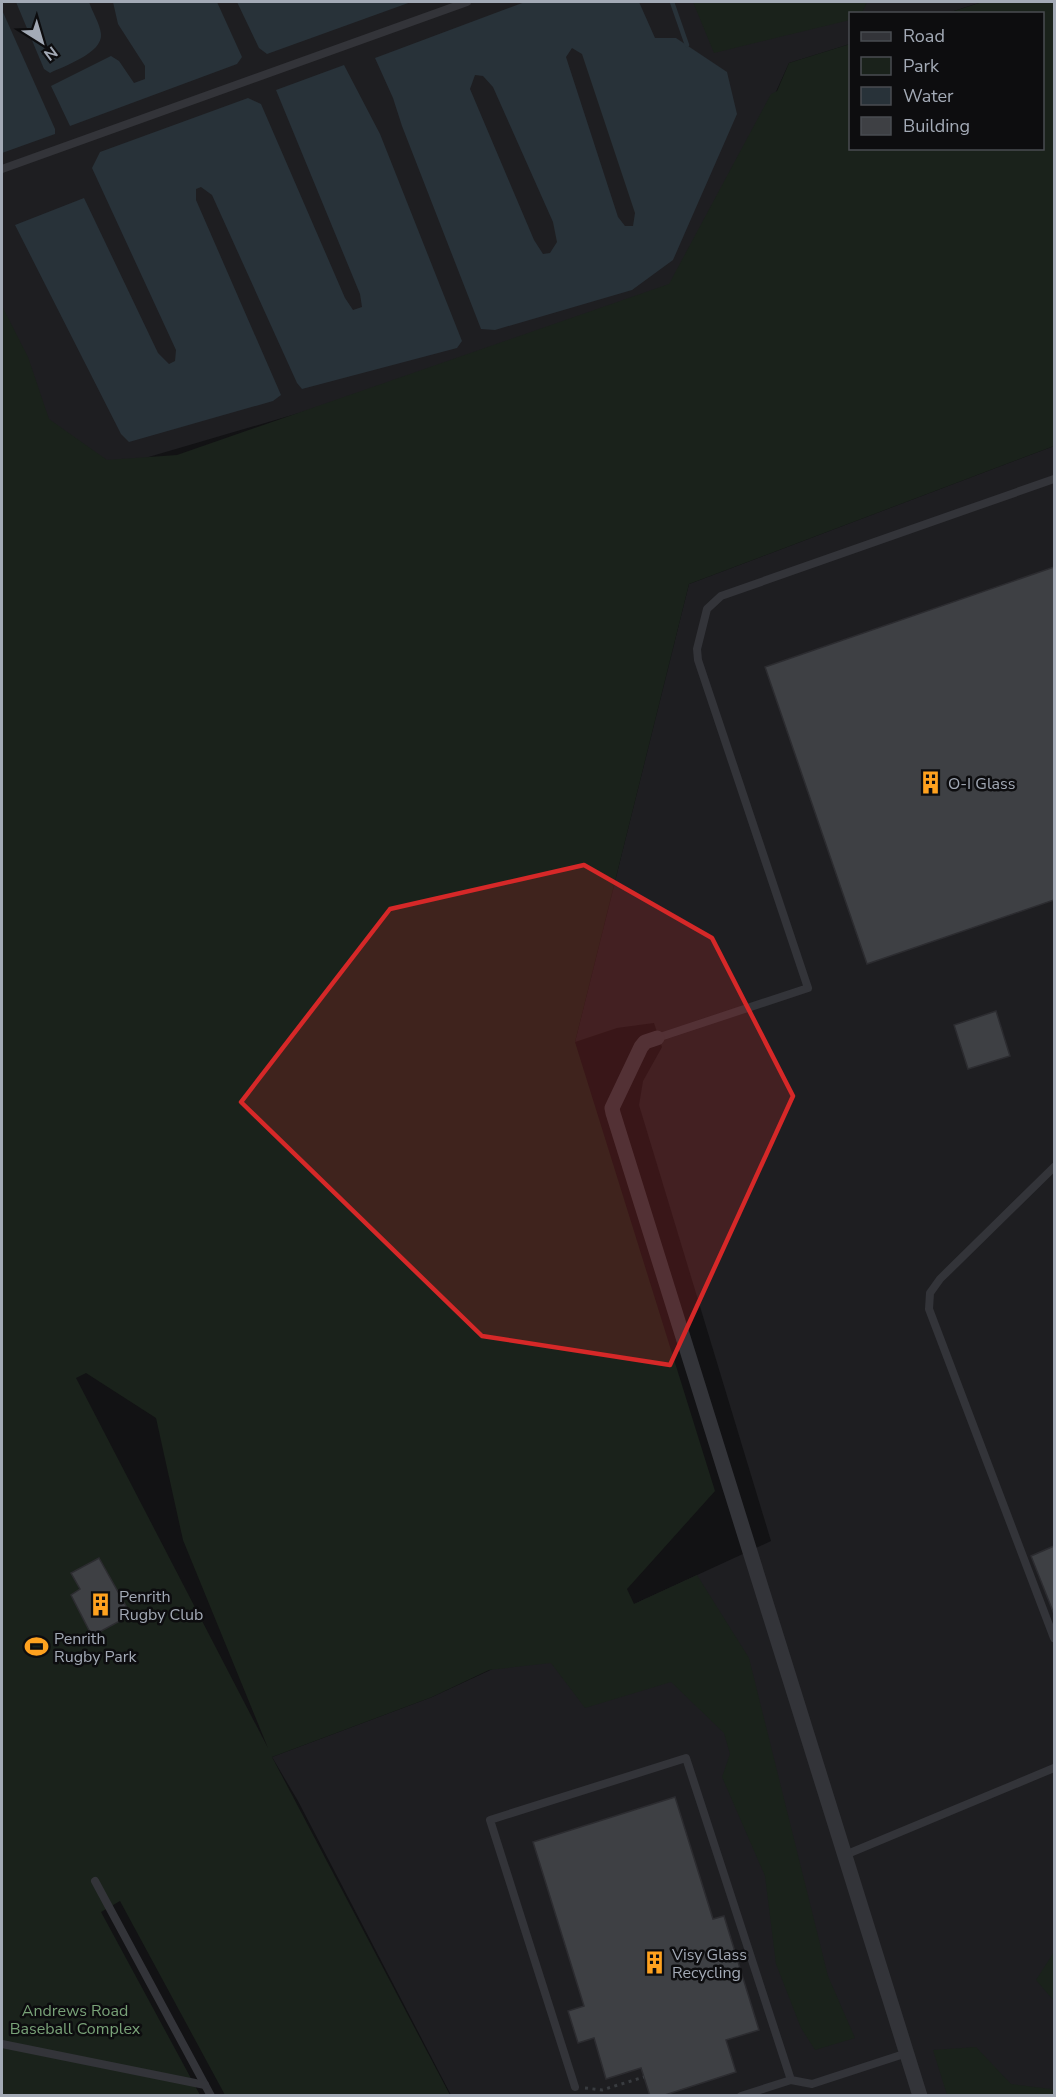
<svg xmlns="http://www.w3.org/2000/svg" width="1056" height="2097" font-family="'Nunito Sans',sans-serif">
<rect width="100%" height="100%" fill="#121214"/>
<g fill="#1e1e21">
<path d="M2,2H982L948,13L850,14V44L789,63L681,301L2,500Z"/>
<path d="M1054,446V2095H451L298,1801L272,1757L432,1697L771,1541L639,1105L643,1081L662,1047L654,1023L617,1028L575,1042L689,584Z"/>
</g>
<g fill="#1a221b" fill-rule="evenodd">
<path d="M693,2H867L862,13L850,14V20L714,53Z"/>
<path d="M982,2H1054V446L689,584L575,1042L715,1491L627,1589L634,1604L697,1575L749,1658L828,1976L855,2038L815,2050L801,2028L776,1964L765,1876L722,1777L730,1754L724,1733L671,1682L585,1708L551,1663L489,1670L432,1697L272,1757L450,2095H225L120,1901L101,1912L200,2095H2V306L28,357L49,419L107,460L177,455L669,284L771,94L777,91L789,63L850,44V148H1042V14L948,13ZM86,1373L156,1418L183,1540L268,1748L76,1378Z"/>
<path d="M1054,1952V2001L1036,1980Z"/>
<path d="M976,2047L1011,2084L1051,2089L1054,2091V2095H947L933,2050Z"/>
</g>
<g fill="#283239" fill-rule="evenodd">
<path d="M16,2H89C92,11 100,24 101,34C103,53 64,66 50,73L44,69Z"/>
<path d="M113,2H217L242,57L237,64L70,126L51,86L111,56L119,61L134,83L145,79V66L118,24Z"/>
<path d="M237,2H411L267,54L259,48Z"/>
<path d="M525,2H639L655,38H676L727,72L737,114L673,260L632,290L495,330L481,329L402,126L393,98L375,58ZM572,48L582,54L635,213L633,226H625L618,217L566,57ZM475,75L483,76L493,87L553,222L557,242L550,253L543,254L534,240L470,89Z"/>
<path d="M2,10L55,129V134L2,153Z"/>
<path d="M344,65L380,134L462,341L457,348L302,389L297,383L212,195L201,187L196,189V200L281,395L273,401L129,442L121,434L15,225L84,198L158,353L169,364L175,361L176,350L92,168L100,152L248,98L261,104L345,298L353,310L362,307L360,294L276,90Z"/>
</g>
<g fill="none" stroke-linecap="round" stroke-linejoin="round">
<path stroke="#283239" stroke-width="4.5" d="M672,2L687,45"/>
</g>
<g fill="#3e4044" stroke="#2c2c30" stroke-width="1.5">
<path d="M1054,567V900L867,964L765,667Z"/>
<path d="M996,1011L1010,1056L968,1069L954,1025Z"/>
<path d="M1054,1546V1614L1031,1556Z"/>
<path d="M99,1558L131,1615L92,1636L71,1595L80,1589L71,1573Z"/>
<path d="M675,1797L713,1919L724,1916L759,2030L726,2040L736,2072L662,2096H650L641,2068L606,2079L594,2038L578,2043L568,2011L584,2006L533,1842Z"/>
</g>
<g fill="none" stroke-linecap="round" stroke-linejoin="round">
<path stroke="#393c40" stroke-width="3" stroke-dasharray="3 4.5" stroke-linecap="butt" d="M585,2088L602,2090L644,2077"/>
<g stroke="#333439" stroke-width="8">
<path d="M2,169L467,2"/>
<path d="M657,1038L808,988L698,660L697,649L707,609L721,596L1054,479"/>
<path d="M1054,1167L940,1279L930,1293L929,1309L1054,1638"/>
<path d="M845,1855L1054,1768"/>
<path d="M95,1881L211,2096"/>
<path d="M2,2044L205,2085"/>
<path d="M575,2087L490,1820L686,1758L791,2080"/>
<path d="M741,2096L791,2080L812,2084L907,2053"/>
</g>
<path stroke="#333439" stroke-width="15" d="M657,1038L645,1042L641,1047L612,1108L613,1113L920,2096"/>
</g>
<path fill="#d62828" fill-opacity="0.2" stroke="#d62828" stroke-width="4.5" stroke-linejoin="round" d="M584,865L712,938L793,1096L670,1365L482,1336L241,1102L390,909Z"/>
<defs>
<symbol id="building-bare" viewBox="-9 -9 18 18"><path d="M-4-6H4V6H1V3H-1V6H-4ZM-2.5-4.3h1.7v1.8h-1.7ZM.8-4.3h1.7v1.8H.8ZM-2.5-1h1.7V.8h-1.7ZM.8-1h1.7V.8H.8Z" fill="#ffa21f" stroke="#0d0d0f" stroke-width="2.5" paint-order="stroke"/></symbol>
<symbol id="stadium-bare" viewBox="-9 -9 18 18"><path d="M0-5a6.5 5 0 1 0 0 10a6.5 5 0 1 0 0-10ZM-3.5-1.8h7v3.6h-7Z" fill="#ffa21f" stroke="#0d0d0f" stroke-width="2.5" paint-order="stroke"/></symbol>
</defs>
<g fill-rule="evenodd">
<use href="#building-bare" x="914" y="766" width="33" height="33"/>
<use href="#building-bare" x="84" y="1588" width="33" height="33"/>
<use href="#stadium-bare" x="20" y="1630" width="33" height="33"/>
<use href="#building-bare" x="638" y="1946" width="33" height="33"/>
</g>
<g text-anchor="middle" stroke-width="5" stroke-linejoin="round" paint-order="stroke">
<g font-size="16" fill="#a3aab6" stroke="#0d0d0f" text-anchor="start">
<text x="948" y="789">O-I Glass</text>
<text x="119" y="1602">Penrith<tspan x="119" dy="18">Rugby Club</tspan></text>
<text x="54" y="1644">Penrith<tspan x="54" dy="18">Rugby Park</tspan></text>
<text x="672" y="1960">Visy Glass<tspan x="672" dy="18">Recycling</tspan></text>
</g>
<g font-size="16" fill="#79a278" stroke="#0d0d0f">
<text x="75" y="2016">Andrews Road<tspan x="75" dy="18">Baseball Complex</tspan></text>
</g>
</g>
<rect width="1056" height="2097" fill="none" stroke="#a3aab6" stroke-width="6"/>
<rect x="849" y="12" width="195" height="138" fill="#0d0d0f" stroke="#494c52" stroke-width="1.5"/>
<rect x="861" y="32" width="30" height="9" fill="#333439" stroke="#494c52" stroke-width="1.5"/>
<text x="903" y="42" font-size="18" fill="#a3aab6">Road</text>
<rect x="861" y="57" width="30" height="18" fill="#1a221b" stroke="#494c52" stroke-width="1.5"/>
<text x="903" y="72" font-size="18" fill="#a3aab6">Park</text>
<rect x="861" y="87" width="30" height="18" fill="#283239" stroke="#494c52" stroke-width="1.5"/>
<text x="903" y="102" font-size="18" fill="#a3aab6">Water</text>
<rect x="861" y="117" width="30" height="18" fill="#3e4044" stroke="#494c52" stroke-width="1.5"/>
<text x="903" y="132" font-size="18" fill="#a3aab6">Building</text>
<g transform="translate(42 42) rotate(143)" stroke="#0d0d0f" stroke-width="4.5" paint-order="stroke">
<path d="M0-4.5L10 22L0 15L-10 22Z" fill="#a3aab6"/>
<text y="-9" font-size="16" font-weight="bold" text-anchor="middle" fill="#a3aab6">N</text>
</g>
</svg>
